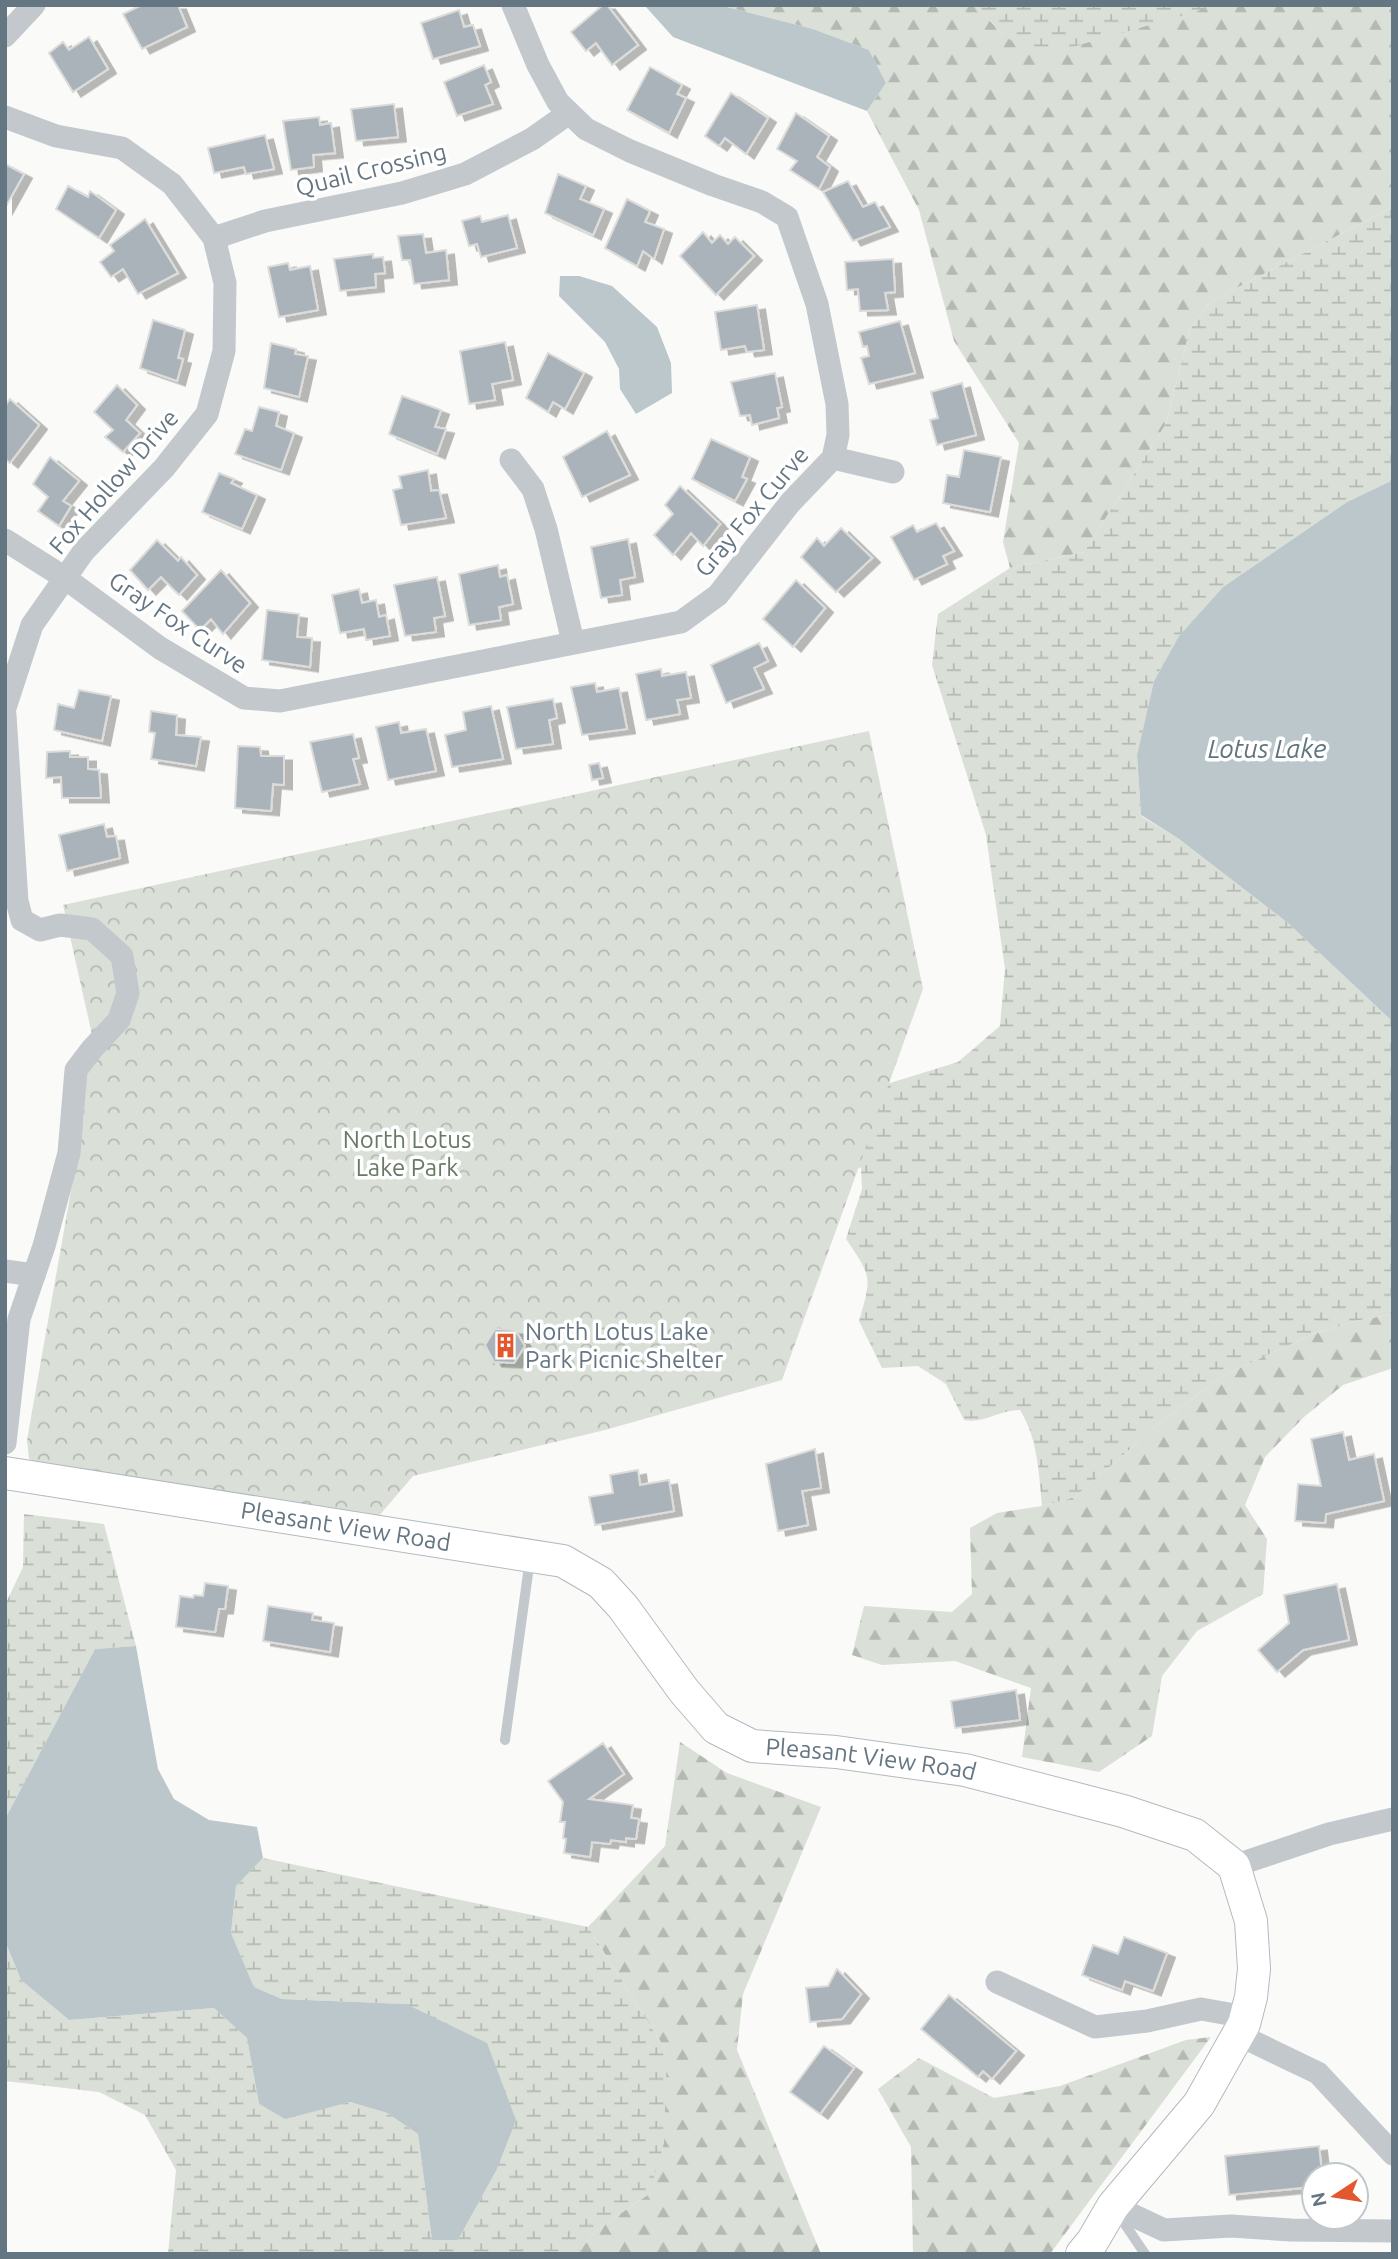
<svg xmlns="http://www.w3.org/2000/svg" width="1398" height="2259" font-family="Ubuntu,sans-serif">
<defs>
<pattern id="forest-firs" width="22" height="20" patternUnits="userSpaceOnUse" patternTransform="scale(1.75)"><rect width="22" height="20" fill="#dadfd7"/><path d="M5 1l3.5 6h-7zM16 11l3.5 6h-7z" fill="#b4b9b4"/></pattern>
<pattern id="wetland-marsh" width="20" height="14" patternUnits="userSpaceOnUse" patternTransform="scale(1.75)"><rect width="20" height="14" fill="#dadfd7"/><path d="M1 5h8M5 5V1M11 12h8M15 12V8" fill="none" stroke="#b4b9b4"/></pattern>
<pattern id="park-crowns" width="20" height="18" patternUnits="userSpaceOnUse" patternTransform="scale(1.75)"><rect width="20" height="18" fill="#dadfd7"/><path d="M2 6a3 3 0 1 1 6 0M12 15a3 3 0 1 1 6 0" fill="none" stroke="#b4b9b4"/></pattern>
<filter id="shadow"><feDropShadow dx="8" dy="4.5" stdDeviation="0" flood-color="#0004"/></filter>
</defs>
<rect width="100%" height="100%" fill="#fafaf8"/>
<g fill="url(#forest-firs)">
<path d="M719,5H975L1003,35L1208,5H1393V207L1210,302L1190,329L1166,424L1084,552L1010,568L1003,542L1019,443L954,341L919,210L867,111L886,83L869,50L813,29Z"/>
<path d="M1393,1314V1368L1343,1385L1304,1417L1265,1457L1245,1505L1267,1539L1263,1594L1197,1631L1162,1676L1152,1736L1099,1772L1022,1757L1031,1688L955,1661L882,1665L852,1655L864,1606L952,1612L972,1594L970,1528L997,1513L1042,1506L1075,1497L1162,1421L1224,1375L1311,1335L1355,1321Z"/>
<path d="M680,1742L727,1773L821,1807L743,1994L737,2050L821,2254H577L595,2231L649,2194L667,2052L588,1927L665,1846Z"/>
<path d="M1211,2037L1050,2254H913L911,2147L878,2089L919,2058L994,2098L1060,2086L1186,2040Z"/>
</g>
<g fill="url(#wetland-marsh)">
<path d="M975,5H1209L1196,12L1037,57L1003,35Z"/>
<path d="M1393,207V480L1347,502L1223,587L1179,636L1154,681L1137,755L1141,816L1179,839L1288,923L1393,1022V1314L1355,1321L1311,1335L1224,1375L1162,1421L1075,1497L1042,1506C1039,1473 1038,1439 1020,1410C998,1410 985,1424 964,1420L946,1384L918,1366L882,1368L859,1321C872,1277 872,1277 846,1239L862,1189L861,1168L841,1162L806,1109L958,1062L1000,1026L1005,969L986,835L932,665L938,614L1010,568L1084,552L1166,424L1190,329L1210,302Z"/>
<path d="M24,1514L104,1524L136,1646L95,1649L5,1819V1605L23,1567Z"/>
<path d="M263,1858L588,1927L667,2052L664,2143L649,2194L595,2231L577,2254H168L176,2170L145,2115L99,2092L5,2081V1941L21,1980L69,2020L214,2008L247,2038L259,2104L284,2118L350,2102L387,2113L418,2134L432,2240H458L496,2171L406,2004L282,1999L254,1987L231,1933L236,1886Z"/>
</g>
<path fill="url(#park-crowns)" d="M869,731L923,989L782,1380L605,1430L413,1476L367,1530L52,1469L29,1459L27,1440L84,1117V1076L97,1057L63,905Z"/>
<g fill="#bbc7cb">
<path d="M648,5H719L813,29L869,50L886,83L867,111L673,37L646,7Z"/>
<path d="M560,276H579L612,286L657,327L671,363L672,393L636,414L620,389L619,369L605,342L559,296Z"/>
<path d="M1393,480V1022L1288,923L1179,839L1141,815L1137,755L1154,681L1179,636L1223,587L1347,502Z"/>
<path d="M136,1646L158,1769L174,1799L209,1820L257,1827L263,1858L236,1886L231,1933L254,1987L282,1999L406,2004L487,2043L516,2120L496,2171L458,2240H432L418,2134L387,2113L350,2102L285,2119L259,2104L247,2038L214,2008L69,2020L21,1980L5,1941V1819L95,1649Z"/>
</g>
<g fill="#aab3b9" stroke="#dcdcda" stroke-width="2" filter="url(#shadow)">
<path d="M142,5H178L187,27L142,49L123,14Z"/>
<path d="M603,5H607L638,45L612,65L596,43L586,51L571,32Z"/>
<path d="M459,10L464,27L473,25L480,46L433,59L421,23Z"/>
<path d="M89,37L108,69L73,92L49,53L63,42L69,50Z"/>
<path d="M484,65L491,82L485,85L493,104L457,116L444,82Z"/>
<path d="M650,67L682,85L677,94L686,98L669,133L627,110Z"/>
<path d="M731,93L768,118L746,154L725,138L719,146L705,136Z"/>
<path d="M394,104L398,137L356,141L351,109Z"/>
<path d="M796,113L829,136L817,157L830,167L819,189L790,170L797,161L777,149Z"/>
<path d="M319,117L320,125L331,123L335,153L313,155L314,167L291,170L283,121Z"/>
<path d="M265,135L274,169L246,174L244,167L214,173L208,148Z"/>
<path d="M5,164L24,174L5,208Z"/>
<path d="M558,174L586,186L580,199L604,209L593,235L545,213Z"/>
<path d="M848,181L863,207L875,202L890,227L853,241L823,192Z"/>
<path d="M68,186L88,197L90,191L116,210L99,238L56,209Z"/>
<path d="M627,199L650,211L645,222L664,229L654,259L643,251L637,266L605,248Z"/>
<path d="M508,215L517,248L481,257L477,244L469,246L462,221L480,216L482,222Z"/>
<path d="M145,219L178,273L138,294L123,269L111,277L100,262L114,251L110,245Z"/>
<path d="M703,232L712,243L720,235L728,244L735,237L754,256L716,295L680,256Z"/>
<path d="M423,234L426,253L446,250L449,280L414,284L410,260H402L398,236Z"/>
<path d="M373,254V258L383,257L385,273L375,274L376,287L340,291L334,259Z"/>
<path d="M893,259L895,292L885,293L888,310L860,311L858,289L847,290L845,262Z"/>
<path d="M288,263L290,270L310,266L318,310L279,317L268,267Z"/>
<path d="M757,305L764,350L747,352L745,346L721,350L715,312Z"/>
<path d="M153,320L185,330L178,358L183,359L177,381L140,368Z"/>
<path d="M900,321L915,373L869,384L861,358L869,356L867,346L863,347L859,332Z"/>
<path d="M505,342L513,380L492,384L495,400L469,404L460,351Z"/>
<path d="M271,343L296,349L295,354L308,356L299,397L264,388Z"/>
<path d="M548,353L584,373L565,409L553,402L548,412L526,398Z"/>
<path d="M775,373L782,407L777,408L779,418L752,425L750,415L740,416L731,382Z"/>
<path d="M962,383L976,435L937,445L930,420L938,418L931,392Z"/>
<path d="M117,385L137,405L126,420L140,433L123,452L105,437L113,430L94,412Z"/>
<path d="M402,396L441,410L435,427L446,429L437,454L389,434Z"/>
<path d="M10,399L39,425L10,463L5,459V406Z"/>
<path d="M259,407L279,412L276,426L294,433L281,470L235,454L245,429L252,431Z"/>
<path d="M607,431L630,475L582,497L563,457Z"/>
<path d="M711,439L750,457L742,477L747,479L735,501L692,479Z"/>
<path d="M964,450L1001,457L990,512L943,503L947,475L959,477Z"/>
<path d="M50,457L79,481L63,501L71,506L59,526L38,511L48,497L33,484Z"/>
<path d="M428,470L431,491L439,490L446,518L401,525L393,490L402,488L399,476Z"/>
<path d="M219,473L234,479L231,483L257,495L242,529L202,512Z"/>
<path d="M680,486L720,524L703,546L691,533L673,555L654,535L673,514L665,505Z"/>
<path d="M936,523L954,551L943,556L947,564L914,580L891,537L913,525L917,532Z"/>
<path d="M841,528L872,558L836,592L801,557L817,538L824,546Z"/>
<path d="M628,539L635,577L620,580L622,595L601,598L591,547Z"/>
<path d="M157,540L178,561L181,557L197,575L179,595L161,577L148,590L130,570Z"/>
<path d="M498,565L500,577L507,575L513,604L499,607L501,620L469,625L459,574Z"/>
<path d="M221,570L250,603L223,634L211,619L200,630L182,611Z"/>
<path d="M437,577L445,616L434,618L436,632L405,636L394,585Z"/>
<path d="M796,580L825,608L793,647L763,619Z"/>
<path d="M359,589L362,603L376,600L379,617L386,615L390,636L366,640L364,629L340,633L332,595Z"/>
<path d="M267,610L299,614L297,637L312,638L310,667L262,660Z"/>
<path d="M759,643L768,661L754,668L764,689L726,703L711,665Z"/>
<path d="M661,669L662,676L686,672L691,698L677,700L680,714L646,720L636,674Z"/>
<path d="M595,683L597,692L619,688L627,729L582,735L571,687Z"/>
<path d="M79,690L111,696L102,741L54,730L58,704L74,708Z"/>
<path d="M553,699L557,718L549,720L553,744L516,749L507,707Z"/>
<path d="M491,706L503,759L452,767L445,735L466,730L463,712Z"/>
<path d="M151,711L177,715L176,735L201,737L196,766L151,759L155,733L149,732Z"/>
<path d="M399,722L401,733L426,729L436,771L388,780L376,727Z"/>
<path d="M353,734L359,758L353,759L360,784L322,792L310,742Z"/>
<path d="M238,746L260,747L261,756H284V785L273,784L271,811L235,808Z"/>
<path d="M70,751V757H88V769L99,770L101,798H62L61,777L46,778L47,752Z"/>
<path d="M599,763L603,778L592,780L589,765Z"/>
<path d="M104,824L107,837L116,836L120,858L67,871L59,835Z"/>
<path d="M495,1329L515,1330L525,1346L514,1363L494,1362L485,1345Z"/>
<path d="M1343,1432L1349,1460L1374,1454L1384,1501L1326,1514L1325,1523L1295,1521L1298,1484L1321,1486L1311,1439Z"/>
<path d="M815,1449L821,1488L802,1491L808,1525L778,1531L766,1464Z"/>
<path d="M638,1470L640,1485L669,1480L674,1511L595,1525L589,1497L613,1493L610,1475Z"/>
<path d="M205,1583L228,1586L225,1609H219L215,1632L176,1627L180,1596L193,1598L194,1595L203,1596Z"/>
<path d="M1337,1584L1349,1640L1303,1650L1277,1672L1258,1650L1289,1623L1284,1595Z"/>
<path d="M268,1606L313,1613L312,1620L334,1623L330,1652L263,1641Z"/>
<path d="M1016,1690L1020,1720L955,1728L951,1701Z"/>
<path d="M603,1743L624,1774L589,1799L633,1805L631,1818L639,1819L636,1839L626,1838V1842L611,1840L610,1844L592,1842L590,1857L564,1853L566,1839L563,1838L565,1822H560L563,1802L548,1781Z"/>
<path d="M1124,1937L1167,1953L1153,1991L1125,1981L1122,1990L1082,1975L1093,1945L1118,1954Z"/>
<path d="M837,1969L861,1994L842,2019L810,2022L806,1988L828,1986Z"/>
<path d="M949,1995L1016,2051L992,2079L983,2071L978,2077L921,2029Z"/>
<path d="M824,2046L854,2068L820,2114L790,2092Z"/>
<path d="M1319,2146L1322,2173L1311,2174L1312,2187L1229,2195L1225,2156Z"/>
</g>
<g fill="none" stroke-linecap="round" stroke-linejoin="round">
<defs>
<g id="secondary">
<path id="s1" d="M5,1473L563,1561L601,1583L623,1607L684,1691L716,1728L752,1746L836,1752L965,1770L1123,1811L1195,1835L1234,1866L1251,1921L1254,1969L1251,1997L1244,2024L1199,2104L1113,2206L1092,2242L1082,2254"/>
</g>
</defs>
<use href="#secondary" stroke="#b3babf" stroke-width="34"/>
<g stroke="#c3c8cc" stroke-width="10">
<path d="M505,1740L530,1559"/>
<path d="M1118,2214L1145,2254"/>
</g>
<g stroke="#c3c8cc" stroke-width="23">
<path d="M5,36L34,5"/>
<path d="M5,117L56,136L122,148L172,184L214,238L225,283L224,351L207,414L164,468L84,551L32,625L5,708"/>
<path d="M214,238L265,221L402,193L465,174L532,139L569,113"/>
<path d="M833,458L893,472"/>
<path d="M511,460L533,489L546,529L573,642"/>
<path d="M5,540L65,578L160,648L244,698L280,701L681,622L718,595L790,503L833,458L838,435L837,404L817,304L787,217L762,202L713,185L630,151L586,129L558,102L538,65L513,5"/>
<path d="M5,715L17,901L22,920L40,930L60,925L92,929L122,956L128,993L119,1020L92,1049L76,1070L69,1153L44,1246L19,1319L5,1443"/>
<path d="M5,1271L34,1275"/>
<path d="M1234,1866L1329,1834L1393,1819"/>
<path d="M997,1982L1095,2027L1147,2021L1201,2009L1246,2017"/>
<path d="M1239,2035L1318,2073L1393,2154"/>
<path d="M1113,2206L1164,2230L1231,2226L1291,2230L1393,2231"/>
</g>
<use href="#secondary" stroke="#fff" stroke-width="32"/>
</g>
<defs>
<symbol id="building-bare" viewBox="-9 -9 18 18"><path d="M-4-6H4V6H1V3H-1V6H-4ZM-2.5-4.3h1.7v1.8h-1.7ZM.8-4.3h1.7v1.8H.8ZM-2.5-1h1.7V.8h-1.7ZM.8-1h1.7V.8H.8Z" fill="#e4572e" stroke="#fff" stroke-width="2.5" paint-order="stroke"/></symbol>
</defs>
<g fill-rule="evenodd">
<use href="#building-bare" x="488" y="1328" width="35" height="35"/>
</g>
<g text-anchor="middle" stroke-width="7" stroke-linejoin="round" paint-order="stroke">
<g font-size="24" fill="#657683" stroke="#fff">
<text transform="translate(371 170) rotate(-14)" y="8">Quail Crossing</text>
<text transform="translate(114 482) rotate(-49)" y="8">Fox Hollow Drive</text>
<text transform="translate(752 512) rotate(-50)" y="8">Gray Fox Curve</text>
<text transform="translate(178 623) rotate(34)" y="8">Gray Fox Curve</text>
<text dy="8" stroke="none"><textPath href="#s1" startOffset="345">Pleasant View Road</textPath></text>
<text dy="8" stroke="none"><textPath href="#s1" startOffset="954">Pleasant View Road</textPath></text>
</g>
<g font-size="24" fill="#687a64" stroke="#fff">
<text x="407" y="1148">North Lotus<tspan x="407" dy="28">Lake Park</tspan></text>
</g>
<g font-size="24" fill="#657683" stroke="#fff" text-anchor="start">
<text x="525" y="1340">North Lotus Lake<tspan x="525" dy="28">Park Picnic Shelter</tspan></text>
</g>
<g font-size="26" font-style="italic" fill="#60757c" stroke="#fff">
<text x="1267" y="758">Lotus Lake</text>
</g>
</g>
<rect width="1398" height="2259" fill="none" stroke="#657683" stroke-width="14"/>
<g transform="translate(1335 2196) rotate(258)"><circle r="33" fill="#ffffff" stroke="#c1c8cd" stroke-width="2"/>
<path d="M0-5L12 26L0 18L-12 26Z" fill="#e4572e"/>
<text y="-10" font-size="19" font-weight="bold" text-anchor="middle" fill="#657683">N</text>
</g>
</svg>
